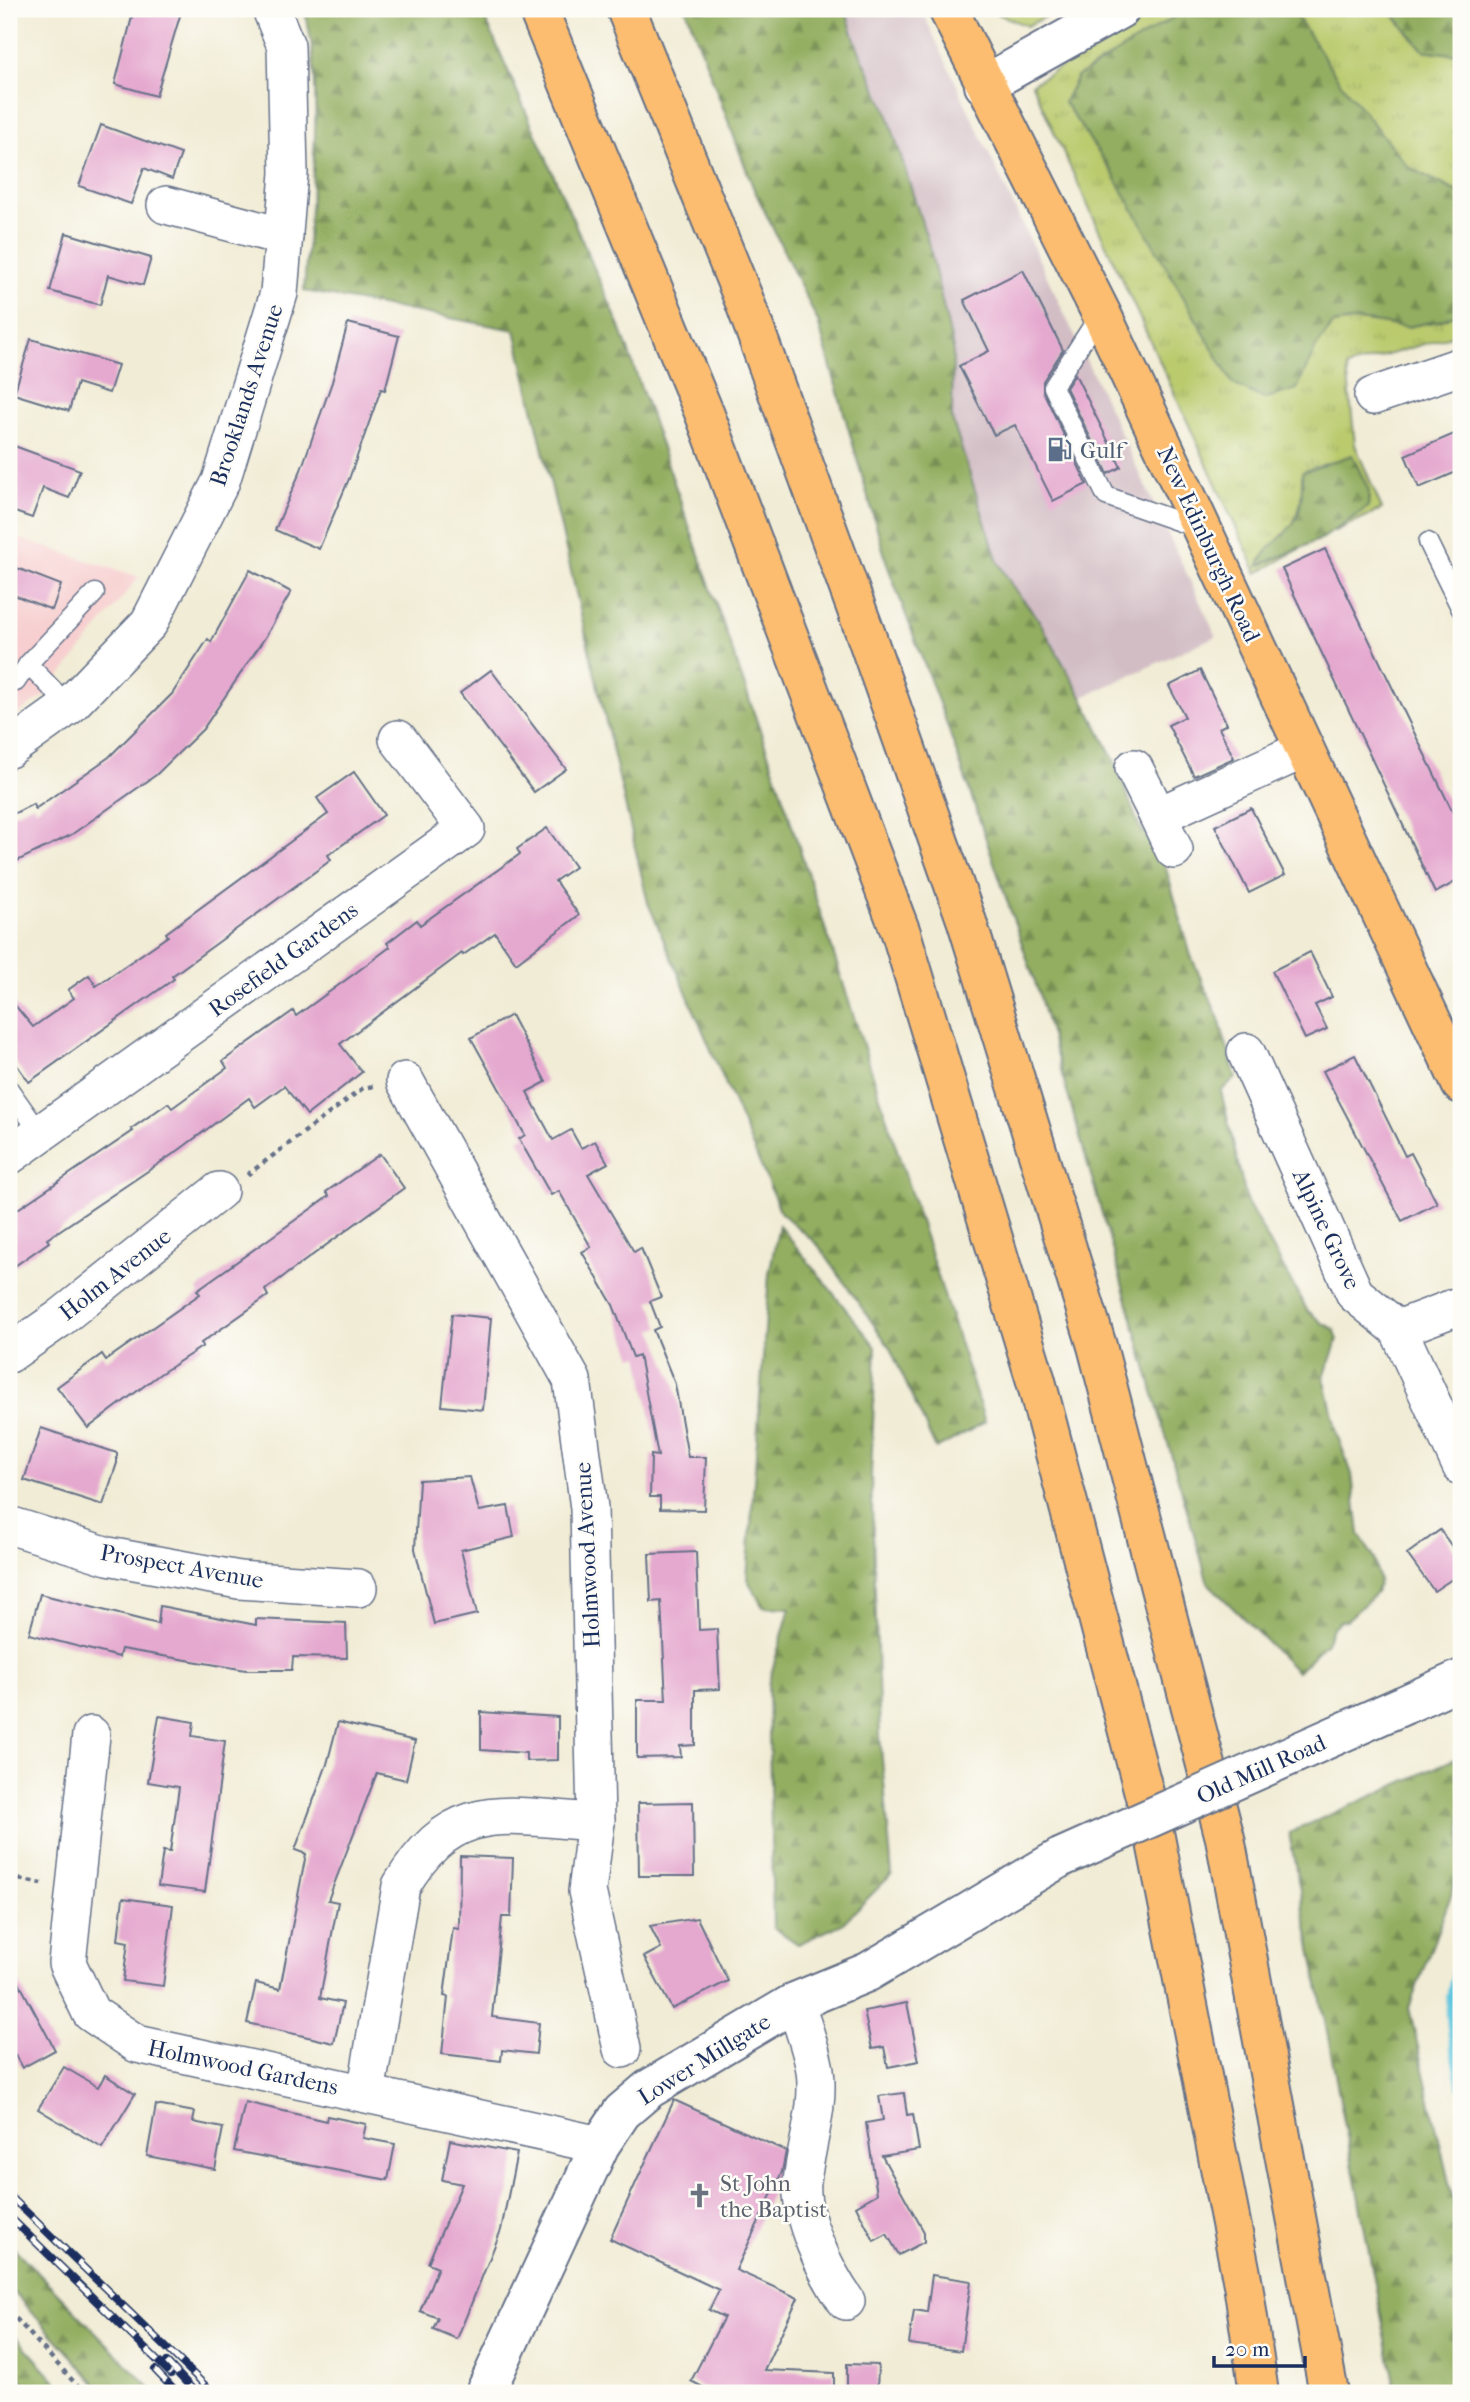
<svg xmlns="http://www.w3.org/2000/svg" width="1470" height="2402" font-family="'IM FELL French Canon',serif">
<defs>
<pattern id="grass-tufts" width="24" height="20" patternUnits="userSpaceOnUse" patternTransform="scale(1.75)"><rect width="24" height="20" fill="#baca6d"/><path d="M3 7l-1-3M5 7V3M7 7l1-3M15 17l-1-3M17 17v-4M19 17l1-3" fill="none" stroke="#9fae61"/></pattern>
<pattern id="forest-firs" width="22" height="20" patternUnits="userSpaceOnUse" patternTransform="scale(1.75)"><rect width="22" height="20" fill="#93ae60"/><path d="M5 1l3.5 6h-7zM16 11l3.5 6h-7z" fill="#778e52"/></pattern>
</defs>
<rect width="100%" height="100%" fill="#fdfcf7"/>
<filter id="ink" filterUnits="userSpaceOnUse"><feTurbulence type="fractalNoise" baseFrequency=".0143" numOctaves="2"/><feDisplacementMap in="SourceGraphic" scale="14" xChannelSelector="R" yChannelSelector="G"/><feConvolveMatrix kernelMatrix="1 2 1 2 8 2 1 2 1" color-interpolation-filters="sRGB"/></filter>
<filter id="wash" filterUnits="userSpaceOnUse"><feTurbulence type="fractalNoise" baseFrequency=".00686" numOctaves="4" result="noise"/><feDisplacementMap in="SourceGraphic" scale="28" xChannelSelector="R" yChannelSelector="G"/><feGaussianBlur stdDeviation="1.57" result="paint"/><feColorMatrix in="noise" values="0 0 0 0 0 0 0 0 0 0 0 0 0 0 0 0 0 1.4 0 .05"/><feComposite in="paint" operator="in"/></filter>
<g filter="url(#wash)">
<rect width="100%" height="100%" fill="#f1ecd5"/>
<path fill="#f7cfd0" d="M9,535L139,577L45,695L9,720Z"/>
<path fill="#d2bdc5" d="M801,9H921L1216,636L1048,713Z"/>
<g fill="url(#grass-tufts)" stroke="#6a7c66" stroke-width="2">
<path d="M986,9H1060L1027,26Z"/>
<path d="M1159,9H1187L1077,77L1064,102L1112,172L1296,389L1315,349L1333,324L1358,320L1407,327L1442,320L1461,312V333L1347,367L1355,445L1382,509L1333,532L1368,507L1369,491L1352,456L1302,472C1302,488 1303,507 1294,522C1284,539 1266,546 1259,566L1309,544L1257,573L1032,84Z"/>
<path d="M1292,9H1389L1423,50L1461,55V194L1408,167L1340,82Z"/>
</g>
<g fill="url(#forest-firs)" stroke="#576e5f" stroke-width="2">
<path d="M304,9H481L620,327L779,785L985,1422L936,1449L890,1348L818,1245L781,1213L648,903L515,330L304,291C309,209 327,86 304,9Z"/>
<path d="M686,9H845L857,46L886,109L929,245L953,348L952,419L998,562L1014,589L1037,617L1082,697L1114,760L1139,826L1161,851L1191,956L1219,1019L1236,1078L1221,1091L1247,1202L1307,1310L1322,1323L1334,1329L1338,1339L1324,1377L1338,1437L1352,1474L1359,1534L1374,1558L1379,1580L1376,1593L1347,1620L1340,1621L1332,1628L1326,1643L1297,1672L1208,1583L1039,994L947,725L888,567L818,322L753,187Z"/>
<path d="M1187,9H1292L1340,82L1408,167L1461,194V312L1442,320L1407,327L1358,320L1333,324L1315,349L1297,389L1264,399L1233,384L1112,172L1064,102L1077,77Z"/>
<path d="M1389,9H1461V55L1423,50Z"/>
<path d="M1352,455L1369,491L1368,507L1323,538L1258,566C1266,546 1283,539 1294,522C1303,507 1302,488 1302,472Z"/>
<path d="M779,1225L876,1347L871,1476L880,1736L892,1874L842,1924L798,1944L773,1927L768,1685L790,1608L763,1607L747,1579L769,1274Z"/>
<path d="M1461,1756V1868L1409,2008L1461,2235V2393H1396L1289,1833Z"/>
<path d="M9,2243L155,2393H107L97,2384L9,2287Z"/>
<path d="M9,2329L64,2390L67,2393H33L9,2365Z"/>
</g>
<g fill="none" stroke-linecap="round" stroke-linejoin="round">
<path stroke="#61c6df" stroke-width="9" d="M1461,1960C1441,1998 1454,2046 1461,2086"/>
</g>
<g id="blocks">
<g fill="#e5a8cf">
<path d="M134,9H182L156,96L115,84Z"/>
<path d="M101,125L181,154L172,179L144,168L131,204L79,186Z"/>
<path d="M66,233L151,258L143,285L108,275L100,305L50,291Z"/>
<path d="M1023,270L1063,350L1043,381V391L1087,484L1053,501L1015,425L994,435L959,366L989,351L964,300Z"/>
<path d="M348,323L399,336L385,390L381,389L349,479L319,549L275,530L301,470L332,382Z"/>
<path d="M31,339L118,365L109,393L77,383L69,411L14,394Z"/>
<path d="M1075,374L1121,467L1108,474L1066,388Z"/>
<path d="M1461,431V470L1419,488L1405,455Z"/>
<path d="M9,444L80,470L69,498L43,488L32,518L9,510Z"/>
<path d="M1325,549L1461,829V879L1435,893L1282,569Z"/>
<path d="M9,565L61,585L52,610L9,593Z"/>
<path d="M250,570L291,592L266,636L203,729L156,775L71,835L9,865V816L33,804L35,809L109,757L172,694L208,639L211,642Z"/>
<path d="M491,670L566,769L534,792L460,693Z"/>
<path d="M1200,670L1227,724L1219,728L1234,758L1194,776L1168,725L1185,717L1169,686Z"/>
<path d="M354,772L384,815L328,855L331,860L172,976L174,979L29,1082L9,1054V998L33,1027L74,998L68,990L89,975L96,986L168,936L166,933L328,814L317,798Z"/>
<path d="M1251,808L1285,875L1249,893L1215,826Z"/>
<path d="M547,828L575,867L555,881L579,915L516,963L495,933L463,955L462,953L340,1044L362,1072L307,1115L284,1086L255,1107L249,1098L179,1150L47,1239L49,1242L9,1270V1215L133,1131L131,1129L168,1103L172,1108L227,1068L223,1061L293,1011L296,1016L354,974L390,947L387,943L417,920L420,925L520,854L517,849Z"/>
<path d="M1310,952L1332,997L1315,1005L1327,1029L1305,1039L1272,971Z"/>
<path d="M511,1015L546,1082L527,1092L553,1140L571,1130L581,1148L595,1141L608,1163L588,1174L634,1252L641,1248L661,1297L650,1301L660,1327L653,1330L675,1384L688,1457H706L704,1510L660,1509V1497H650L651,1455L658,1456L639,1355L633,1357L613,1305L582,1252L591,1247L559,1191L551,1195L519,1139L525,1135L471,1038Z"/>
<path d="M1355,1055L1405,1156L1411,1153L1437,1203L1402,1221L1323,1071Z"/>
<path d="M380,1154L404,1188L265,1290L268,1296L201,1343L203,1346L160,1374L88,1428L57,1387L102,1354L106,1360L200,1294L197,1290L329,1196L326,1192Z"/>
<path d="M452,1314L491,1318L483,1410L442,1406Z"/>
<path d="M41,1428L117,1453V1463L103,1505L24,1480Z"/>
<path d="M470,1477L479,1511L508,1506L514,1537L461,1550L477,1614L434,1624L415,1549L419,1480Z"/>
<path d="M1440,1530L1461,1559V1573L1434,1591L1407,1554Z"/>
<path d="M696,1552L699,1630L717,1629L720,1689L695,1690V1745L680,1746L681,1757L637,1758V1700H666L661,1601L651,1602L649,1554Z"/>
<path d="M40,1594L158,1624L160,1606L256,1625V1619L346,1623L347,1658L293,1657L292,1670H246L121,1649L119,1657L29,1634Z"/>
<path d="M481,1712L558,1717V1760L526,1761V1753L481,1750Z"/>
<path d="M159,1716L194,1722L192,1736L225,1741L205,1892L158,1886L163,1851L170,1852L179,1787L148,1782Z"/>
<path d="M338,1722L415,1741L406,1780L377,1773L328,1900L338,1902L320,1998L343,2003L334,2043L247,2023L256,1983L280,1989L306,1854L295,1850L327,1764Z"/>
<path d="M693,1802L694,1876H639L638,1803Z"/>
<path d="M460,1856L513,1858L511,1917H502L492,2017L539,2023L536,2054L502,2050L501,2061L442,2054L448,1997L444,1996L453,1928L459,1929Z"/>
<path d="M123,1898L173,1905L163,1986L123,1981L128,1942L118,1940Z"/>
<path d="M697,1918L728,1981L672,2009L644,1957L661,1948L650,1926Z"/>
<path d="M9,1964L55,2050L22,2068L9,2044Z"/>
<path d="M907,2003L919,2061L888,2067L884,2047L872,2049L864,2011Z"/>
<path d="M64,2067L98,2087L105,2075L135,2094L102,2148L38,2109Z"/>
<path d="M904,2093L907,2115L913,2114L919,2150L882,2156L924,2232V2242L899,2255L887,2234L874,2241L856,2206L877,2194L866,2123L883,2120L879,2096Z"/>
<path d="M674,2100L786,2151L782,2172L736,2270L798,2298L764,2370L834,2373V2393H714L691,2381L724,2317L709,2310L719,2290L610,2239Z"/>
<path d="M245,2102L326,2121L327,2116L366,2124L363,2138L395,2144L388,2180L234,2151Z"/>
<path d="M156,2105L195,2112L193,2122L223,2128L215,2169L147,2156Z"/>
<path d="M450,2140L517,2153L501,2230L457,2339L433,2329L438,2318L420,2311L438,2267L428,2263L462,2184L442,2180Z"/>
<path d="M932,2275L971,2281L961,2351L909,2344L914,2310L927,2312Z"/>
<path d="M847,2364L878,2365L877,2393H847Z"/>
</g>
</g>
</g>
<g filter="url(#ink)">
<use href="#blocks" fill-opacity="0" stroke="#667188" stroke-width="2"/>
<g fill="none" stroke-linecap="round" stroke-linejoin="round">
<defs>
<g id="service">
<path d="M1100,314L1053,387L1106,496L1197,528"/>
<path d="M1428,542L1461,609"/>
<path d="M9,678L16,682L28,664"/>
<path d="M69,706L28,664L95,593"/>
<path d="M9,1089L40,1133"/>
</g>
<g id="minor">
<path d="M166,205L284,237"/>
<path d="M1373,396L1461,366"/>
<path d="M9,749L69,706L149,623L221,481L279,293L289,173L286,46L271,9"/>
<path d="M1134,768L1158,816"/>
<path d="M1174,850L1158,816L1305,749"/>
<path d="M1246,1052L1355,1294L1398,1329L1461,1305"/>
<path d="M9,1156L466,829L398,739"/>
<path d="M1398,1329L1461,1466"/>
<path d="M9,1354L59,1319L219,1191"/>
<path d="M9,1525L108,1556L239,1580L358,1588"/>
<path d="M91,1735L67,1963L91,2013L137,2044L600,2145"/>
<path d="M596,1822L587,1891L622,2049"/>
<path d="M795,2002C802,2024 811,2047 815,2070C820,2107 806,2145 802,2182C799,2217 826,2273 846,2301"/>
<path d="M366,2093L401,1886C454,1796 506,1817 596,1822L589,1508L572,1380L405,1081"/>
</g>
<g id="tertiary">
<path d="M984,85L1120,9"/>
<path d="M1404,1705L1461,1679"/>
<path d="M485,2393L600,2145L622,2112L649,2089L795,2002L868,1972L1060,1858"/>
</g>
<path id="primary" d="M948,9L1101,313L1461,1084"/>
<g id="motorway">
<path d="M538,9L705,415L901,933L1036,1381L1153,1827L1243,2284L1259,2393"/>
<path d="M626,9L744,300L866,635L967,922L1097,1346L1225,1838L1329,2393"/>
</g>
</defs>
<use href="#service" stroke="#667188" stroke-width="21"/>
<use href="#minor" stroke="#667188" stroke-width="40"/>
<use href="#tertiary" stroke="#667188" stroke-width="42"/>
<use href="#primary" stroke="#667188" stroke-width="42"/>
<use href="#motorway" stroke="#667188" stroke-width="42"/>
<g stroke="#667188" stroke-width="4.5" stroke-dasharray="5 5" stroke-linecap="butt">
<path d="M247,1175L363,1088L374,1086"/>
<path d="M9,1877L42,1884"/>
<path d="M9,2311L84,2393"/>
</g>
<use href="#service" stroke="#fff" stroke-width="18"/>
<use href="#minor" stroke="#fff" stroke-width="37"/>
<use href="#tertiary" stroke="#fff" stroke-width="38"/>
<use href="#primary" stroke="#fcbd6f" stroke-width="38"/>
<use href="#motorway" stroke="#fcbd6f" stroke-width="38"/>
<defs>
<g id="rail">
<path d="M9,2195L213,2393"/>
<path d="M9,2216L171,2374"/>
<path d="M167,2362L196,2393"/>
<path d="M155,2370L177,2393"/>
</g>
</defs>
<use href="#rail" stroke="#1b2f5e" stroke-width="8"/>
<use href="#rail" stroke="#fdfcf7" stroke-width="5" stroke-dasharray="16" stroke-linecap="butt"/>
<defs>
<path id="tertiary-bridge" d="M1060,1858L1404,1705"/>
</defs>
<use href="#tertiary-bridge" stroke="#667188" stroke-width="42" stroke-linecap="butt"/>
<use href="#tertiary-bridge" stroke="#fff" stroke-width="38"/>
</g>
</g>
<defs>
<symbol id="fuel-bare" viewBox="-9 -9 18 18"><path d="M-5.5-6h7V0h2V4h1.3V-2.5L3-4.5l.8-.8L6-3V5H2.5V1h-1V6h-7ZM-4.2-4.7v3.2H.2V-4.7Z" fill="#5c6f8a" stroke="#fdfcf7" stroke-width="2.5" paint-order="stroke"/></symbol>
<symbol id="church-bare" viewBox="-9 -9 18 18"><path d="M-1.2-6h2.4v3.5h3.3v2.4h-3.3V6h-2.4V-.1h-3.3v-2.4h3.3Z" fill="#6b7280" stroke="#fdfcf7" stroke-width="2.5" paint-order="stroke"/></symbol>
</defs>
<g fill-rule="evenodd">
<use href="#fuel-bare" x="1042" y="432" width="35" height="35"/>
<use href="#church-bare" x="682" y="2178" width="35" height="35"/>
</g>
<g text-anchor="middle" stroke-width="5" stroke-linejoin="round" paint-order="stroke">
<g font-size="23" fill="#1b2f5e" stroke="#fdfcf7">
<text transform="translate(246 395) rotate(-72)" y="8">Brooklands Avenue</text>
<text transform="translate(1209 544) rotate(65)" y="8">New Edinburgh Road</text>
<text transform="translate(283 959) rotate(-36)" y="8">Rosefield Gardens</text>
<text transform="translate(1327 1229) rotate(65)" y="8">Alpine Grove</text>
<text transform="translate(115 1274) rotate(-38)" y="8">Holm Avenue</text>
<text transform="translate(587 1555) rotate(-93)" y="8">Holmwood Avenue</text>
<text transform="translate(182 1566) rotate(10)" y="8">Prospect Avenue</text>
<text transform="translate(1261 1769) rotate(-24)" y="8">Old Mill Road</text>
<text transform="translate(704 2059) rotate(-32)" y="8">Lower Millgate</text>
<text transform="translate(243 2067) rotate(12)" y="8">Holmwood Gardens</text>
</g>
<g font-size="23" fill="#4e5e75" stroke="#fdfcf7" text-anchor="start">
<text x="1080" y="458">Gulf</text>
</g>
<g font-size="23" fill="#5b616d" stroke="#fdfcf7" text-anchor="start">
<text x="720" y="2191">St John<tspan x="720" dy="26">the Baptist</tspan></text>
</g>
</g>
<rect width="1470" height="2402" fill="none" stroke="#fdfcf7" stroke-width="35"/>
<path d="M1214 2356v10h91v-10" fill="none" stroke="#1b2f5e" stroke-width="3.5"/>
<text x="1225" y="2356" font-size="21" fill="#1b2f5e" stroke="#fdfcf7" stroke-width="5" paint-order="stroke">20 m</text>
</svg>
